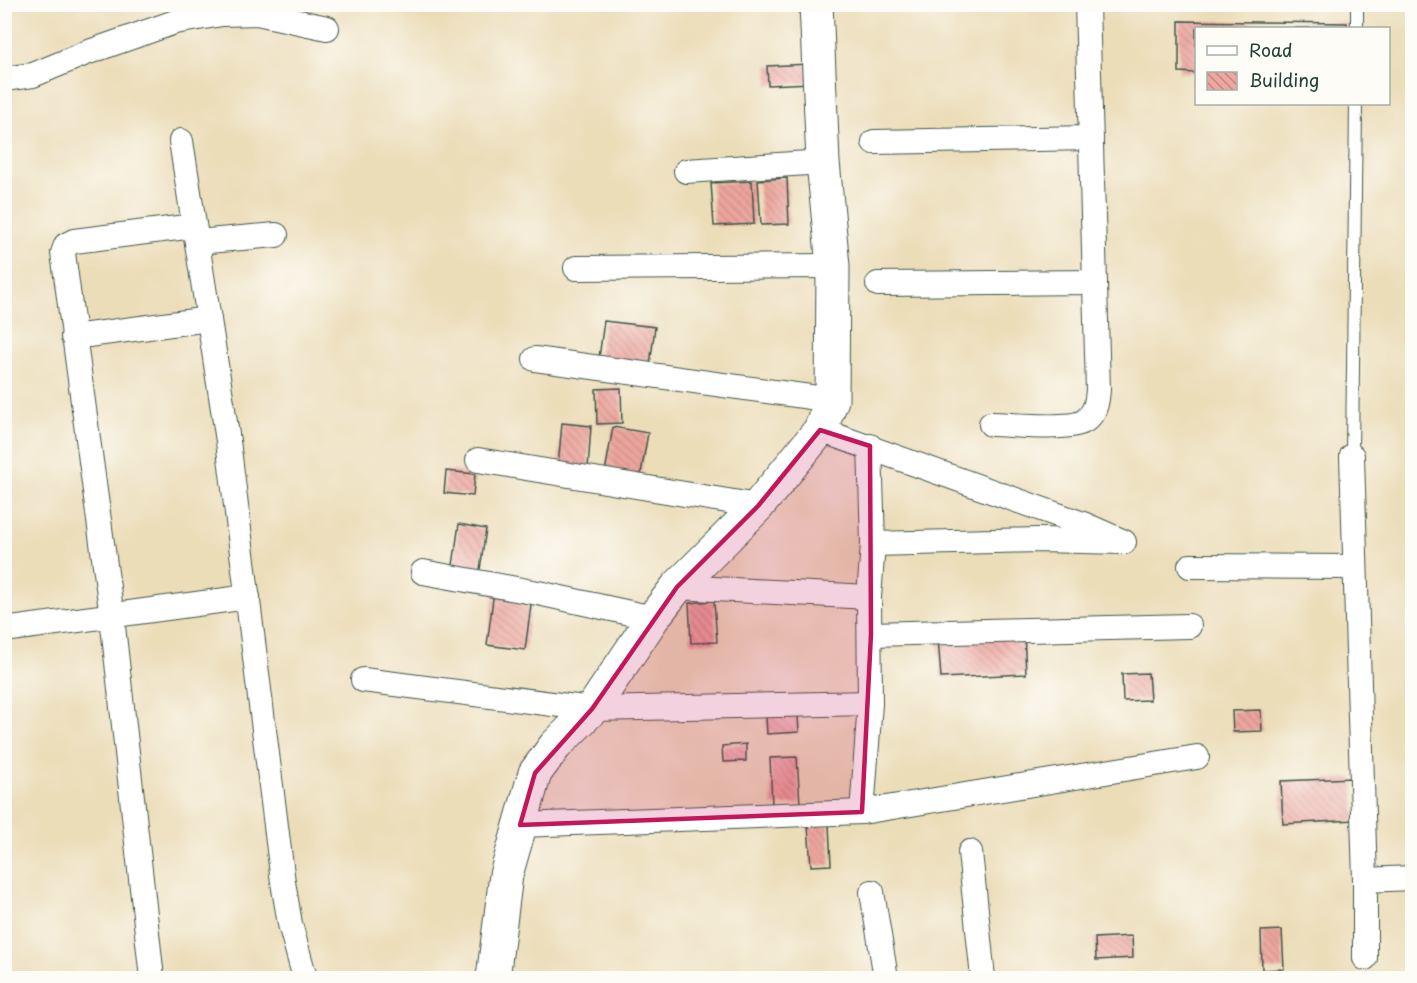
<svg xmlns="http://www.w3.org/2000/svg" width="1417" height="983" font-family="'Playpen Sans',sans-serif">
<defs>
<pattern id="building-back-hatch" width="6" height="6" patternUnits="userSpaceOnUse" patternTransform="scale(1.5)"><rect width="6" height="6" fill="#eea69e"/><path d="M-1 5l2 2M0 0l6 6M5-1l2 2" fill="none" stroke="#c08882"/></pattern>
</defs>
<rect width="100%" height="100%" fill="#fdfcf7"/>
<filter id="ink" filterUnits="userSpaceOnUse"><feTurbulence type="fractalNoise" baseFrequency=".0167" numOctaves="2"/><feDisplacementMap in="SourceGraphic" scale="12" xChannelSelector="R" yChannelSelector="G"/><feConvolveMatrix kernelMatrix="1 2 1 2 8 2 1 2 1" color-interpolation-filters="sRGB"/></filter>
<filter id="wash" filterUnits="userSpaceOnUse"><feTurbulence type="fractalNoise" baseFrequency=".008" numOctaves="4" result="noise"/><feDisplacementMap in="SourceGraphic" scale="24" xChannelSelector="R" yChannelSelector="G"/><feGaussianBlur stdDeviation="1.35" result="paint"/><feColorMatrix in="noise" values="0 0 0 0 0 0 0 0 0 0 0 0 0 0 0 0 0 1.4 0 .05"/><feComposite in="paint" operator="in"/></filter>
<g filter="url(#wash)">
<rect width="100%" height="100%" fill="#ecddb9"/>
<g id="blocks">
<g fill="url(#building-back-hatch)">
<path d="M1179,21L1347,23V28H1196V73L1179,72Z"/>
<path d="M810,64L811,83L768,85L767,66Z"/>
<path d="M787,178L789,224L761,225L758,180Z"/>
<path d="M752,181L754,224L714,226L711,183Z"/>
<path d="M604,321L655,327L649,372L598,365Z"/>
<path d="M621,388L622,423L597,424L596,389Z"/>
<path d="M562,423L591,426L588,469L558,467Z"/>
<path d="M613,427L648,433L640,479L605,472Z"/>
<path d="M446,471L475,474L473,496L444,493Z"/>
<path d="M459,524L486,529L479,576L452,572Z"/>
<path d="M494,591L532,597L525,650L487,645Z"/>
<path d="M714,601L717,642L691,643L689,603Z"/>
<path d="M1024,632L1026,674L941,678L938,637Z"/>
<path d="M1148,673L1150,700L1123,701L1122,674Z"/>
<path d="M1261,710L1262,731L1233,732L1232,711Z"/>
<path d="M798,715L799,732L767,734L766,717Z"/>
<path d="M746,744V761L723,762L722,746Z"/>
<path d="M797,757L800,804L772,806L770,758Z"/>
<path d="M1353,778L1355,820L1283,824L1281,781Z"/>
<path d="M829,825L831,865L811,866L808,826Z"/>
<path d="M1282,930L1284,969L1262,970L1261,931Z"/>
<path d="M1132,936L1133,958L1096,960L1095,938Z"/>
</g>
</g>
</g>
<g filter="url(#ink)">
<use href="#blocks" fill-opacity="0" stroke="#3e5548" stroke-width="1.5"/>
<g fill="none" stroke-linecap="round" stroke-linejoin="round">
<defs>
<g id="lane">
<path d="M1357,28V4"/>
<path d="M1352,456L1356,104"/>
</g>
<g id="street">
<path d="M4,79L33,75L86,53L175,22L222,14L257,13L327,28"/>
<path d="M181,141L228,441L283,882L290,924L305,978"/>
<path d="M874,142L1091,138"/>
<path d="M686,171L823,162"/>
<path d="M197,242L276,235"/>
<path d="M576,268L833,266"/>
<path d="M878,284L1095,282"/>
<path d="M73,337L209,319"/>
<path d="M535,359L832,400"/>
<path d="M991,424C1011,424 1074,432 1087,419C1096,411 1097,401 1098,390L1087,4"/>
<path d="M820,430L1083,524L1124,542L1039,540L873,544L869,597L870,703L862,812"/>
<path d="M870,446L873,544"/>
<path d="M1352,456L1365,880V958"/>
<path d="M478,460L758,506"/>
<path d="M1190,566L1355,567"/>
<path d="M423,572L538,593L653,618"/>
<path d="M677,587L869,597"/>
<path d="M4,630L248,597"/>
<path d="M871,634L1189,626"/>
<path d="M363,680L592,709L870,703"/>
<path d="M520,825L862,812L1197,757"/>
<path d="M970,852L983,978"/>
<path d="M1365,880L1412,878"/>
<path d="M872,892L886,978"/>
<path d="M152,978L112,617L63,253L66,245L74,241L194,226"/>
</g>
<path id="secondary" d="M493,978L506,875L535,773L555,746L592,709L653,618L677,587L758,506L820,430L832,400L833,266L823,162L816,4"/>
</defs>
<use href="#lane" stroke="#3e5548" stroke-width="14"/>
<use href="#street" stroke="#3e5548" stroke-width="26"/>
<use href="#secondary" stroke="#3e5548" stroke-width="35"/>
<use href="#lane" stroke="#fff" stroke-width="12"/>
<use href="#street" stroke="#fff" stroke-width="24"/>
<use href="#secondary" stroke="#fff" stroke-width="33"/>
</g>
</g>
<path fill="#c2185b" fill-opacity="0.2" stroke="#c2185b" stroke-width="4.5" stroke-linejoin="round" d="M820,430L870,446L871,634L862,812L520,825L535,773L592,709L677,587L758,506Z"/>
<rect width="1417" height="983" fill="none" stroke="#fdfcf7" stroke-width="24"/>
<rect x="1195" y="27" width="195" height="78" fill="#fdfcf7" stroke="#a4b0a9" stroke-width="1.5"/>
<rect x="1207" y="46" width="30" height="9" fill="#ffffff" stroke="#a4b0a9" stroke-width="1.5"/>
<text x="1249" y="57" font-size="18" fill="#1f3d34">Road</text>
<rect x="1207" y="72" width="30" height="18" fill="url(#building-back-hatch)" stroke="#a4b0a9" stroke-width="1.5"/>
<text x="1249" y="87" font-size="18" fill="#1f3d34">Building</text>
</svg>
